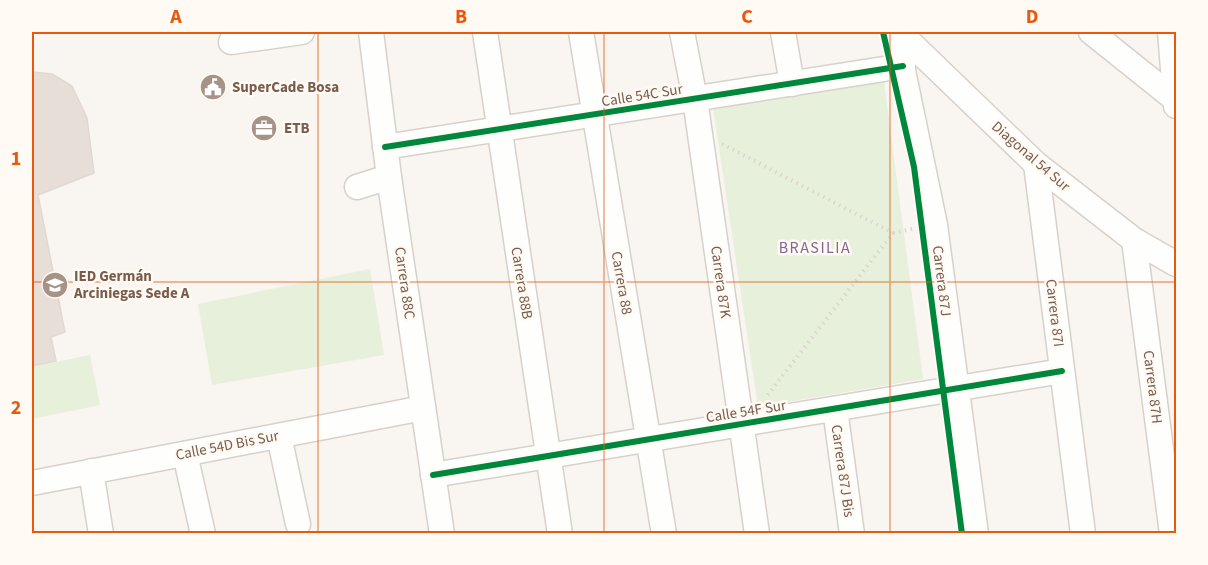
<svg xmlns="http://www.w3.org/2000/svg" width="1208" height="565" font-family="'Source Sans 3',sans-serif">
<rect width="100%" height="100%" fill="#f9f5f0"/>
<g fill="#e7f0db">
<path d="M884,82L923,379L758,407L713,108Z"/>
<path d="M370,269L384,355L212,385L198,304Z"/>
<path d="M90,355L100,405L32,419V367Z"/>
</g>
<path fill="#e6ded7" stroke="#e2d8d2" stroke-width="1.5" d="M32,72L52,74L72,86L87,118L94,173L38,195L65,332L51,337L56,361L32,366Z"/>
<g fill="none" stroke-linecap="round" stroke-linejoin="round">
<defs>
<g id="minor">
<path d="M371,32L389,177L442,534"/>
<path d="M485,32L560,534"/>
<path d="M581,32L664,534"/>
<path d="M682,32L695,99L757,534"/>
<path d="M783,32L792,84"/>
<path d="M895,32L935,225L976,534"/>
<path d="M899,32L1036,164L1134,240L1176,264"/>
<path d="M1091,32L1176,100"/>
<path d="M1170,32L1176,106"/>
<path d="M231,42L302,32"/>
<path d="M385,147L903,66"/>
<path d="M1036,164L1083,534"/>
<path d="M357,187L389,177"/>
<path d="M1134,240L1172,534"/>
<path d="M835,409L852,534"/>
<path d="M279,436L298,524"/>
<path d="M185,454L203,534"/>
<path d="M91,471L101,534"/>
<path d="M433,475L1062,371"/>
<path d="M32,483L423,408"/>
</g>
</defs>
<use href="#minor" stroke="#d7d1cb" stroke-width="27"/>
<g stroke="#dcd5d0" stroke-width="4" stroke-dasharray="1.5 4.5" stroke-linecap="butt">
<path d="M722,144L893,233L766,397"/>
<path d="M893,233L916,228"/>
</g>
<use href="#minor" stroke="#fefefd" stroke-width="24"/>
<defs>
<g id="cycleway">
<path d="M883,32L914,167L962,534"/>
<path d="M385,147L903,66"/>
<path d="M433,475L1062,371"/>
</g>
</defs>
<use href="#cycleway" stroke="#fffaf3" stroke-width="10"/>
<use href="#cycleway" stroke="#00873e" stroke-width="6"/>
</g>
<path fill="none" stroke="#e8590c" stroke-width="1.5" stroke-opacity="0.55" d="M318,32V534M604,32V534M890,32V534M32,282H1176"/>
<defs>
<symbol id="civic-disc" viewBox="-11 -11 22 22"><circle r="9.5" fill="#a69286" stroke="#fffaf3"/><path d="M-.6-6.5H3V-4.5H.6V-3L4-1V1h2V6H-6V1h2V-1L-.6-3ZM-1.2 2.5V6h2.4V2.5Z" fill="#fff"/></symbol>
<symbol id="office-disc" viewBox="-11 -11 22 22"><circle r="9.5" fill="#a69286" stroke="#fffaf3"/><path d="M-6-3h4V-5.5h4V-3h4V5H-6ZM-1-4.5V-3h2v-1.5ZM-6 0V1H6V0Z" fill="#fff"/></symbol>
<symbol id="school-disc" viewBox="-11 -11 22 22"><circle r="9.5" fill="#a69286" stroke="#fffaf3"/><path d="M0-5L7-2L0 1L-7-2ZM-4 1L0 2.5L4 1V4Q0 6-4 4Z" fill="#fff"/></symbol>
</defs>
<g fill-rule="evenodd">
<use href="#civic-disc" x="198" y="72" width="30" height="30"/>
<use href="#office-disc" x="249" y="113" width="30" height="30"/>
<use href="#school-disc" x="40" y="270" width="30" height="30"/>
</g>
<g text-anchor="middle" stroke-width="5" stroke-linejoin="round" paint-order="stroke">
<g font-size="15" font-weight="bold" fill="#7a5c4d" stroke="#fffaf3" text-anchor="start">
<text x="232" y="92">SuperCade Bosa</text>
<text x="284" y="133">ETB</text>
<text x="74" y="281">IED Germán<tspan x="74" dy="17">Arciniegas Sede A</tspan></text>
</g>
<g font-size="15" fill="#7a5c4d" stroke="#fffaf3">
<text transform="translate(642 95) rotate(-9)" y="5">Calle 54C Sur</text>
<text transform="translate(1031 156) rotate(41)" y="5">Diagonal 54 Sur</text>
<text transform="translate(942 281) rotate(83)" y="5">Carrera 87J</text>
<text transform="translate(721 282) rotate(82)" y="5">Carrera 87K</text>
<text transform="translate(405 283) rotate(82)" y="5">Carrera 88C</text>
<text transform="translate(522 283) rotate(81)" y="5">Carrera 88B</text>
<text transform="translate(622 283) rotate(80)" y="5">Carrera 88</text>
<text transform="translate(1055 313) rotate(83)" y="5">Carrera 87I</text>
<text transform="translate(1153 387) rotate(83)" y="5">Carrera 87H</text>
<text transform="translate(746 411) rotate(-9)" y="5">Calle 54F Sur</text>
<text transform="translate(227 445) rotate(-11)" y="5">Calle 54D Bis Sur</text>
<text transform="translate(843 471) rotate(82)" y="5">Carrera 87J Bis</text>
</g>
<g font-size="16" letter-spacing="1.5" fill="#846695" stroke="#fffaf3">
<text x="815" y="253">BRASILIA</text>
</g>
</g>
<rect width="1208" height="565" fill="none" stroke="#fffaf3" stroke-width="66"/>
<rect x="33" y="33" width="1142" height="499" fill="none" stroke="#e8590c" stroke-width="2"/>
<g font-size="20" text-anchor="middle" font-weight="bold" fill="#e8590c">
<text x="176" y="23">A</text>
<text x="461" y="23">B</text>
<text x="747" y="23">C</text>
<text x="1032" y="23">D</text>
<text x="16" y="165">1</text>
<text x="16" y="414">2</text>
</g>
</svg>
